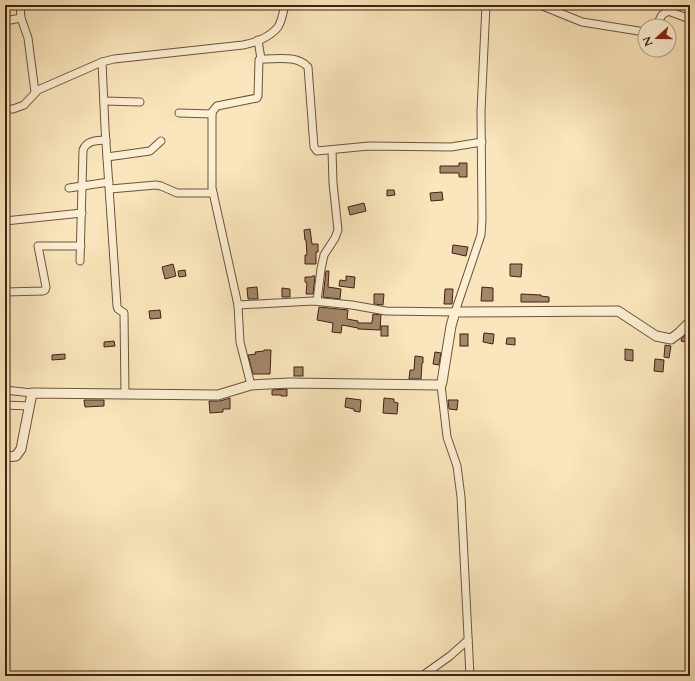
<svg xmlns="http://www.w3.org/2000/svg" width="695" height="681" font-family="Cardo,serif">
<rect width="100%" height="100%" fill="#fae6bc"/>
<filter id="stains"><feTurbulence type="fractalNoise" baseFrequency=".005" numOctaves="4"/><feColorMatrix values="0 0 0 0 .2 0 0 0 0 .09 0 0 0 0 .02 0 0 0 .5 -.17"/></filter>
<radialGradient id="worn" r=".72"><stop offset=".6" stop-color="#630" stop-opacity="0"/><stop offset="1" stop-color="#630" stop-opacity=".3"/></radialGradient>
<g fill="#a2876a" stroke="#432111">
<path d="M459,163H467V177H459V173H440V166H459Z"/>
<path d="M387,190H394L395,195L387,196Z"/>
<path d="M442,192L443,200L431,201L430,193Z"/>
<path d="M364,203L366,211L350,215L348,207Z"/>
<path d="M310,229L312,244H318V252H316V264H305V255H307L306,240H305L304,230Z"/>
<path d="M453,245L468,247L466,256L452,253Z"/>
<path d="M173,264L176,276L165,279L162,267Z"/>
<path d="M510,264H522L521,277L510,276Z"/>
<path d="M185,270L186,276L179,277L178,271Z"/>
<path d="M326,271H329L328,287L341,289L340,299L323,297Z"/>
<path d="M312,276H315L313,294H306L307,283L305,282V277H311Z"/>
<path d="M346,276L355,277L354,288L339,286L340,280L346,281Z"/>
<path d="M257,287L258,299H248L247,288Z"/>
<path d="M482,287L493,288V301H481Z"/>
<path d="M282,288L290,289V297H282Z"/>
<path d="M445,289H453L452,304H444Z"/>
<path d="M374,294H384L383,305L374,304Z"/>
<path d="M521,294L541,295V296L549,297V302H521Z"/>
<path d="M319,307L348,310L347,319L358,321V323H372L373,314L381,315L380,330L358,329V328L342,325L341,333L332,332L333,323L317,320Z"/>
<path d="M160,310L161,318L150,319L149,311Z"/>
<rect x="381" y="326" width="7" height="10"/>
<path d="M484,333L494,334L493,344L483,342Z"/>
<path d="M688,333H690V343L681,341L682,338Z"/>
<rect x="460" y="334" width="8" height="12"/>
<path d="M507,338H515V345L506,344Z"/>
<path d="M114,341L115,346L104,347V342Z"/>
<path d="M665,345L671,346L669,358L664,357Z"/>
<path d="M625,349L633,350V361L625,360Z"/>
<path d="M264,350H271L270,374H253L248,355L256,354L255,352L264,351Z"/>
<path d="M435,352L441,353L439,365L433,364Z"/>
<path d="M65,354V359L52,360V355Z"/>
<path d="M415,356L423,357V363H422L421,379H409L410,370H414Z"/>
<path d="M655,359L664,360L663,372L654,371Z"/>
<rect x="294" y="367" width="9" height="9"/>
<path d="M287,389V396H281V395H272V390Z"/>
<path d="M230,398V409H223V412L210,413L209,401H220Z"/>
<path d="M346,398L361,400L360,412L354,411V409L345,407Z"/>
<path d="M384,398L394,399V402L398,403L397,414L383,413Z"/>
<path d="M84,400H104V406L85,407Z"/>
<path d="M448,400H458L457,410L449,409Z"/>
</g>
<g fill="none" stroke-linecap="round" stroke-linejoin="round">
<defs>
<g id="minor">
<path d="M20,5L21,18L28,38L35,92"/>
<path d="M540,5L582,22L645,32"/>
<path d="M5,21L21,18"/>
<path d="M656,26L662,15L668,11L690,19"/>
<path d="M258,40L261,59"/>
<path d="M102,62L105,128L117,306L118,309L124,313L125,394"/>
<path d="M104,101L140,102"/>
<path d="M5,109H13L24,105L38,90L102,62L114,59L243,45C255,43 270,37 278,27C282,21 283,12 285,5"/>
<path d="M179,113L212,114"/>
<path d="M107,157L150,151L161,141"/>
<path d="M69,188L109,182"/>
<path d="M110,189L156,185L161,186L177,193H213"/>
<path d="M5,212L6,220"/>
<path d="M5,221L82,213"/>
<path d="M80,261L83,150C87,140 96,141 106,140"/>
<path d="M5,292L43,291L45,290L46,287L38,246H81"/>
<path d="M317,301L321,269L324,255L335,238L338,230L333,183L332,150"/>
<path d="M238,305L313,301L352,305L386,311L455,312L481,235L482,220L481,111L486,5"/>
<path d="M251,385L240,342L238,305L212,188V112L217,106L257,98L258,96L259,60L263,59C278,59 297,55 308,67L314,147L317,151L369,146L451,147L482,142"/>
<path d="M441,385L447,437L457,466L461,497L470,676"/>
<path d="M5,390L32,393"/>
<path d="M5,405L30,406"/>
<path d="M422,676L450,656L468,640"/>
</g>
<path id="tertiary" d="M5,457L16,456L21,449L32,393L218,395L251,385L290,383L438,385H441L442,382L451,326L455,312L618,311L656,336L671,339L679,333L690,322"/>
</defs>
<use href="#minor" stroke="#71523c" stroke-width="9"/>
<use href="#tertiary" stroke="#71523c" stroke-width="11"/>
<use href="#minor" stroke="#fcefd3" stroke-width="7"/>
<use href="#tertiary" stroke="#fcefd3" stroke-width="9"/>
</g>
<rect width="695" height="681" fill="none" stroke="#fae6bc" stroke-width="20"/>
<rect x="6" y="6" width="683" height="669" fill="none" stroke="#432111" stroke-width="2"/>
<rect x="10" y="10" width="675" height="661" fill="none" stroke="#432111"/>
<g transform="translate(657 38) rotate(249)"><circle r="19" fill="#fcefd3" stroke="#b29d85"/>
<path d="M0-3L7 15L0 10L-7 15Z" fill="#8f2418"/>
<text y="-6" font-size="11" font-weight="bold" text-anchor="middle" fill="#432111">N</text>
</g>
<rect width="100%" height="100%" filter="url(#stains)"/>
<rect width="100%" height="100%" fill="url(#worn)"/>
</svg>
